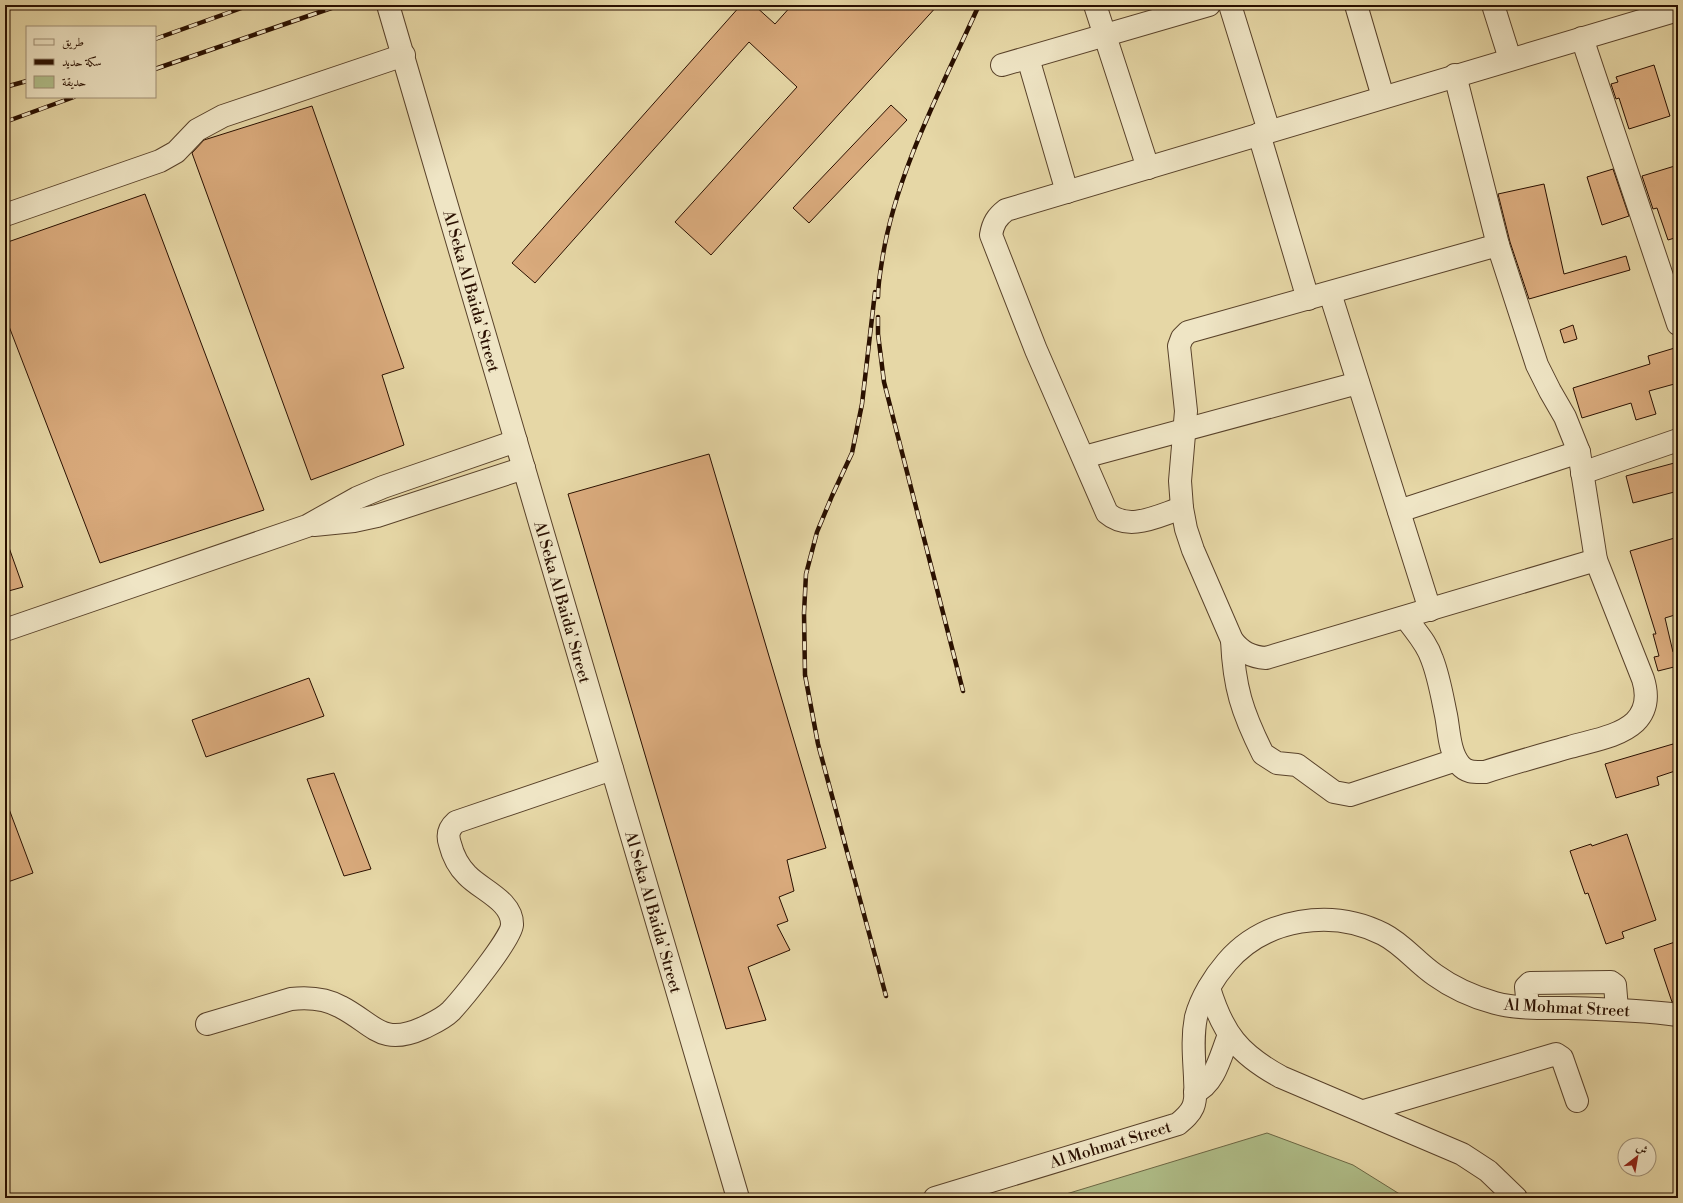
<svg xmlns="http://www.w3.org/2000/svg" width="1683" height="1203" font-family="'Libre Bodoni',Amiri,serif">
<rect width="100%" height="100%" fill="#e6d7a6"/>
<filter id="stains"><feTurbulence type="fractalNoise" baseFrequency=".005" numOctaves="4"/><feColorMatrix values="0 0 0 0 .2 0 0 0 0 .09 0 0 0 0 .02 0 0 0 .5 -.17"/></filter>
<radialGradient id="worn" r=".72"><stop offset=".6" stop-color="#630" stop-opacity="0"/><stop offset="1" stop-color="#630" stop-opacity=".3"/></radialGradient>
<path fill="#b0bf8a" stroke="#6d6845" d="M1267,1133L1353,1165L1406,1198H1053Z"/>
<g fill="#daab7d" stroke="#2a1000">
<path d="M741,5H754L775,24L792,5H938L711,255L675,222L797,87L749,42L535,283L512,263Z"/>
<path d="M1654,65L1670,116L1629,129L1619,98L1616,99L1611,84L1618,82L1616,77Z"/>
<path d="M891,105L907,120L809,223L793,208Z"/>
<path d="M312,106L404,368L382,375L404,445L311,480L192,153L204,140Z"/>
<path d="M1678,165V237L1668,240L1657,208L1653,209L1642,176Z"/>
<path d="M1613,169L1629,216L1602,225L1587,177Z"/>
<path d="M1544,184L1564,274L1626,256L1630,270L1529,299L1510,242L1498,194Z"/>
<path d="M145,194L264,510L100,563L5,316V243Z"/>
<path d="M1573,325L1577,339L1564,343L1560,330Z"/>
<path d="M1678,347V383L1649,391L1656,414L1636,420L1631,403L1582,418L1573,388L1650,364L1648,356Z"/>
<path d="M709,454L826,848L787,860L794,891L779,897L788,921L777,925L790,950L748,967L766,1020L726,1029L568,494Z"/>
<path d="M1678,462V491L1633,503L1626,476Z"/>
<path d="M1678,537V614L1665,618L1673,652L1678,650V666L1658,671L1654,657L1659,656L1653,634H1656L1630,551Z"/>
<path d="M5,542H7L23,587L5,592Z"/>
<path d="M309,678L324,716L206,757L192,720Z"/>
<path d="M1673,744L1678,759V770L1657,777L1659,785L1616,798L1605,764Z"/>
<path d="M334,773L371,869L344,876L307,779Z"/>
<path d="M5,801H6L33,873L5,883Z"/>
<path d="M1627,834L1656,920L1622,932L1624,938L1606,944L1588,893L1585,894L1570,851L1591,844L1592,846Z"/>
<path d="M1678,941V1002H1672L1654,949Z"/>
</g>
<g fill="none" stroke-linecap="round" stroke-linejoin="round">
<defs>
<g id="minor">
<path d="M388,5L738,1198"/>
<path d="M1095,5L1148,168"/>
<path d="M1230,5L1269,131"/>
<path d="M1356,5L1383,97"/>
<path d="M1493,5L1510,59"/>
<path d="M1582,38L1678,324"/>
<path d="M1028,58L1067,192"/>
<path d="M1002,65L1209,5"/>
<path d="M1259,134L1308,299"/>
<path d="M5,215L160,161L176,152L197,130L223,116L404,55"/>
<path d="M1498,245L1188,332L1182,338L1179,346L1186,411L1180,481L1182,508L1186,529L1193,550L1232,640C1241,652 1251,657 1266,658L1596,560"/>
<path d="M1330,293L1430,610"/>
<path d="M1084,457L1358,383"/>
<path d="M1582,473L1678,440"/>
<path d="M1182,508C1157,516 1129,532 1107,513L1036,350L991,235C993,223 997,217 1006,210L1678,10"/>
<path d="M1399,511L1579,452"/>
<path d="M314,525L354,521L377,516L524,468"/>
<path d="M1406,618C1415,631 1427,643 1432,659C1439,677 1442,696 1446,715C1449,730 1449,752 1460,765C1467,773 1475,772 1485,772C1513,763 1542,755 1570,747C1590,741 1619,737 1635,722C1647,710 1648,695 1643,679L1596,560L1579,452L1565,417L1550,391L1537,365L1498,245L1455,75"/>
<path d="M5,630L307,526L357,498L383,487L516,441"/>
<path d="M1232,640C1234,687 1242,712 1263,754L1277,763L1297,765L1334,792L1350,795L1456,760"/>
<path d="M1209,988C1223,1034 1239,1054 1281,1077L1462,1154L1488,1171L1516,1198"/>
<path d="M1528,1007L1526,987L1530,983L1611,982L1615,985L1617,1009"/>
<path d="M207,1024L291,999C309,997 325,998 341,1007C374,1024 381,1047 423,1028C433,1023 443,1019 451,1011C463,998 511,939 512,925C513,901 481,890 467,875C458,866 453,856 450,844C447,835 448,829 456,822L612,769"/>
<path d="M1195,1092C1215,1084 1221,1054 1229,1035"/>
<path d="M1364,1111L1556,1054L1562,1058L1577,1101"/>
<path d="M935,1198L1178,1124C1184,1119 1190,1114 1193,1107C1197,1098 1195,1086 1195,1077C1194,1057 1192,1037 1196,1017C1201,998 1214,977 1227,962C1265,918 1332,908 1383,934C1403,944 1417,963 1435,975C1453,988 1473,997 1495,1003C1518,1009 1544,1008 1568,1008C1605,1009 1641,1010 1678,1015"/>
</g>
</defs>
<use href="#minor" stroke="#59422a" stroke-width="24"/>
<use href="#minor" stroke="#efe5c5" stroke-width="22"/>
<defs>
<g id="rail">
<path d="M155,39L250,5"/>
<path d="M155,69L340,5"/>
<path d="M5,87L27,81"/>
<path d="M5,122L74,97"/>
<path d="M875,292L862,404L852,453L832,496L817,532L806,574L804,613L805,675L818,744L886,996"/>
<path d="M878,297C878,285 880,273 882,261C895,174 943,85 979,5"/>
<path d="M878,317V334L884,382L963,691"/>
</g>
</defs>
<use href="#rail" stroke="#2a1000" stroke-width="4.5"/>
<use href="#rail" stroke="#efe5c5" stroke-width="3" stroke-dasharray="9" stroke-linecap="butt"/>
</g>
<g text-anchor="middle" stroke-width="4" stroke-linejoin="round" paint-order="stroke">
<g font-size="16" fill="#2a1000" stroke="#efe5c5">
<text transform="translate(472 291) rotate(74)" y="6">Al Seka Al Baida' Street</text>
<text transform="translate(563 602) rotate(74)" y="6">Al Seka Al Baida' Street</text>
<text transform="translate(654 912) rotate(74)" y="6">Al Seka Al Baida' Street</text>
<text transform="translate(1567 1007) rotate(3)" y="6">Al Mohmat Street</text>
<text transform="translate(1110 1144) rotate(-17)" y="6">Al Mohmat Street</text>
</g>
</g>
<rect width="1683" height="1203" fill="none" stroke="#e6d7a6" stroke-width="20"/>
<rect x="6" y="6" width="1671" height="1191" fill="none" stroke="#2a1000" stroke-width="2"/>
<rect x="10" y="10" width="1663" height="1183" fill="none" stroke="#2a1000"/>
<rect x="26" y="26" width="130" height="72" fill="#efe5c5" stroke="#a09076"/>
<rect x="34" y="39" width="20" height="6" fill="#efe5c5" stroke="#a09076"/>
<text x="62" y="46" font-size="12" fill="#2a1000">طريق</text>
<rect x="34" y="59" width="20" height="6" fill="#2a1000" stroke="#a09076"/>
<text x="62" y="66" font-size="12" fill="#2a1000">سكة حديد</text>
<rect x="34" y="76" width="20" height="12" fill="#b0bf8a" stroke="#a09076"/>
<text x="62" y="86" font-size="12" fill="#2a1000">حديقة</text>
<g transform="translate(1637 1157) rotate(31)"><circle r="19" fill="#efe5c5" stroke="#a09076"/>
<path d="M0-3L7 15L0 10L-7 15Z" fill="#8f2418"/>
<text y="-6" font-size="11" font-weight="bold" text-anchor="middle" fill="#2a1000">ش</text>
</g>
<rect width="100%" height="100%" filter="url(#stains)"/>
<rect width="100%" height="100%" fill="url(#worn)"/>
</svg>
